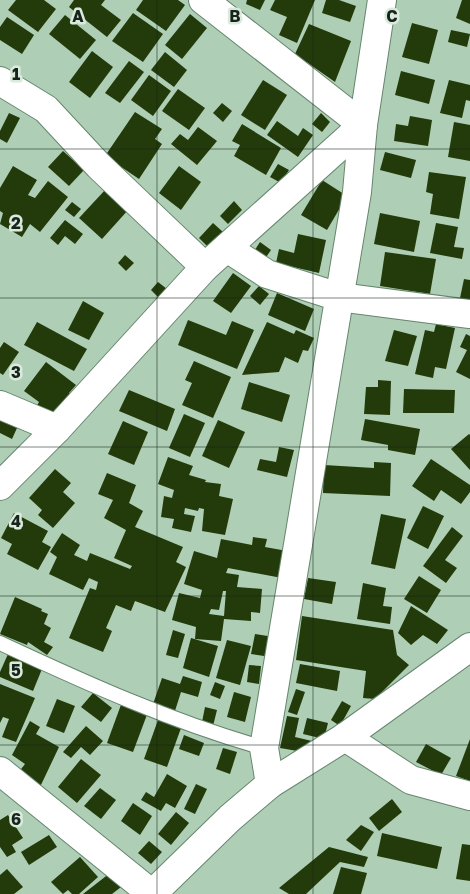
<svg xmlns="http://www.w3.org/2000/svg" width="470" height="894" font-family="'Golos Text',sans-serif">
<rect width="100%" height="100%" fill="#aecfb5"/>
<g fill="#233a0a" fill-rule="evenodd">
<path d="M16,0H44L56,9L38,32L8,10Z"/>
<path d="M74,0H105L101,5L121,20L107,37L69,7Z"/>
<path d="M143,0H178L185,5L166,31L136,10Z"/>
<path d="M247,0H265L260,10L246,4Z"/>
<path d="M275,0H315L297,43L279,35L287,17L270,10Z"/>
<path d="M326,0H339L356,6L350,22L322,13Z"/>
<path d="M462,0H470V24L456,18Z"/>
<path d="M133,13L163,34L143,62L112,41Z"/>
<path d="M190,14L207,28L182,59L165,45Z"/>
<path d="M65,15L96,40L80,59L49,34Z"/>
<path d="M7,17L34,35L22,54L0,40V27Z"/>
<path d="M412,23L438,30L429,64L402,57Z"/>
<path d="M309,24L351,41L335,82L295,54Z"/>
<path d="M451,30L470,34L467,47L448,42Z"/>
<path d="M92,51L113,67L90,98L69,82Z"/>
<path d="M165,52L187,70L174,87L151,70Z"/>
<path d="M129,61L144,72L120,103L105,93Z"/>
<path d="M401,71L435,80L429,104L395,95Z"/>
<path d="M149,75L171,91L153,116L131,100Z"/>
<path d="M263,80L287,95L265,130L241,115Z"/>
<path d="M449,80L470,85V101L466,100L462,118L440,113Z"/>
<path d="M178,89L205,108L189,130L162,111Z"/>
<path d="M222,103L232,111L223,122L213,113Z"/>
<path d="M135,112L162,129L155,139L162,144L139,179L105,156Z"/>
<path d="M9,113L20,118L7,143L0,139V131Z"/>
<path d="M321,113L330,122L322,132L312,124Z"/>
<path d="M410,116L432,120L428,146L394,141L396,124L408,126Z"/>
<path d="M277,121L298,136L303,128L313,135L298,157L267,135Z"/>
<path d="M454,122L470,125V161L448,157Z"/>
<path d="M242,124L281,148L266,175L234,156L240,145L232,141Z"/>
<path d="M198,127L217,141L197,165L171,144L180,134L188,140Z"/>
<path d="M63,151L84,170L69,186L48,167Z"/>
<path d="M385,152L416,160L411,178L380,170Z"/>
<path d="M278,164L289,170L281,183L270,177Z"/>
<path d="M13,166L37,180L28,195L35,198L48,181L68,197L40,232L30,224L22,237L0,224L3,213L0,211V188Z"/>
<path d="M179,166L201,182L181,210L159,193Z"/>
<path d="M429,172L466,177L459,219L430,214L433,194L426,192Z"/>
<path d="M322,180L347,196L327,230L301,215Z"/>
<path d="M106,189L129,209L102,239L79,218Z"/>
<path d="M234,201L242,210L228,224L220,216Z"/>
<path d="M72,202L81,209L74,217L65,210Z"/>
<path d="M380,213L420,221L414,252L374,244Z"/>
<path d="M65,220L83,234L75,244L65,236L58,245L50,238Z"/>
<path d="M213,223L223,232L208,247L199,238Z"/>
<path d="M436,223L458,227L454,247L464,248L462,259L430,253Z"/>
<path d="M298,234L326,240L319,273L276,263L279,249L294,253Z"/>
<path d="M260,242L271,250L262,263L251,256Z"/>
<path d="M385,252L436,259L430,294L380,286Z"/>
<path d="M125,255L134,263L126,271L118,263Z"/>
<path d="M233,273L251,286L231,313L213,301Z"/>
<path d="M464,279L470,280V300L460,298Z"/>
<path d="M158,282L167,289L159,298L151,290Z"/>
<path d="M259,286L269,294L260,305L250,296Z"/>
<path d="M277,293L314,309L305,331L268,315Z"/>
<path d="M83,301L104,313L89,340L68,330Z"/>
<path d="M188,320L226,335L232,321L254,330L237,369L178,345Z"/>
<path d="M37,322L87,349L74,371L24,345Z"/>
<path d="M267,322L294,334L296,330L314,338L308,351L303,350L298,363L285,357L279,372L242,375Z"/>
<path d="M436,324L455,328L446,369L435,367L433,378L415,374L425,330L434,332Z"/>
<path d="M394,330L417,336L408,366L385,361Z"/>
<path d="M466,334L470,336V379L456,372L467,350L460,347Z"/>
<path d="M4,342L19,352L3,375L0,373V348Z"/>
<path d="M194,361L231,377L213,418L182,405L192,383L185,380Z"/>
<path d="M46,362L76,385L69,393L76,397L57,426L34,411L39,402L24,391Z"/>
<path d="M378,380L391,381L390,415L364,414L366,387H378Z"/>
<path d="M249,382L290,395L282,422L241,409Z"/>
<path d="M404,389L455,390L454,413H403Z"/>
<path d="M129,390L175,409L167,431L119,411Z"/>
<path d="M184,414L205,423L190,457L169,448Z"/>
<path d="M0,419L17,428L12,439L0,433Z"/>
<path d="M365,419L420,429L415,455L388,450V445L361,440Z"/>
<path d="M218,420L245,432L229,468L202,456Z"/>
<path d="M123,421L148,432L134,465L108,454Z"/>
<path d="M469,434L470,435V470L451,449Z"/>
<path d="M279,447L294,450L287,477L257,470L260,459L276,462Z"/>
<path d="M168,457L193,466L189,475L206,480L205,482L221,484L219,496L233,499L225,535L202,531L204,509L199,508L198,511L185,508L184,514L195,516L191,532L172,528L174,519L161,517L164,496L172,498L174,490L158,484Z"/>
<path d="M431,459L470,485V492L461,504L441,490L434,501L412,486Z"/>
<path d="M374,462L391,463L390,496L323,493L324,465L374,468Z"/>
<path d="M55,469L71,483L63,492L75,503L53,528L38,515L42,510L29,498Z"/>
<path d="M107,473L136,485L129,503L143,511L135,527L183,547L176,562L186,567L165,612L135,601L131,611L116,605L106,628L112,631L103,652L69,638L90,588L96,590L98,582L89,578L83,590L49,574L57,557L50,552L62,533L80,545L74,555L87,561L90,553L130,569L132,566L114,558L126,530L104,518L113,500L98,494Z"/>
<path d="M423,506L444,516L428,549L407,538Z"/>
<path d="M14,513L48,531L42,542L51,547L38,570L7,554L12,544L1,538Z"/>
<path d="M381,514L406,519L395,569L371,564Z"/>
<path d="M452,527L463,536L445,560L457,568L446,583L423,566Z"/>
<path d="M253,537L267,539L265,547L287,551L282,578L228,568L226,573L239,575L237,587L262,589L260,613L251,612V621L224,619L221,641L195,639L196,627L172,620L179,593L200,598L202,590L184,584L194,551L217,558L221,539L252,545ZM223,591H226L224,616L209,614L211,609L219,610Z"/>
<path d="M419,576L441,590L427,613L404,599Z"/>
<path d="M308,578L336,582L332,604L304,599Z"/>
<path d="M363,583L386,588L383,606L392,607L390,624L357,619Z"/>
<path d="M15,597L42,609L41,611L48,614L44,624L51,628L44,642L53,647L47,655L28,642L27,645L0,634Z"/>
<path d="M411,606L448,630L437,644L423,635L411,645L398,633Z"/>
<path d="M302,616L393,630L397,655L409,665L375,699L363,698L366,671L296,660Z"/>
<path d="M173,630L185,634L178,658L166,655Z"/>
<path d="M255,634L274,637L271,657L251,654Z"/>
<path d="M191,638L218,646L209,677L183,668Z"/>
<path d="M227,640L251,646L240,685L216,678Z"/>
<path d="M8,654L42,669L33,691L0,677V672Z"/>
<path d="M300,664L340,671L337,691L296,683Z"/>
<path d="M249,665L261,666L259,684L247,682Z"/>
<path d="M183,676L202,682L198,697L181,692L174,714L152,707L162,678L180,684Z"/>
<path d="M215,682L225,686L220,699L210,695Z"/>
<path d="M0,684L35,698L16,742L2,737L9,719L3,717L0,723Z"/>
<path d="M296,689L305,692L297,715L288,712Z"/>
<path d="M234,692L251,697L245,722L227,717Z"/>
<path d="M93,693L112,708L101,722L81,707Z"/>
<path d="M57,699L75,706L64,733L46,726Z"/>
<path d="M342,701L351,706L340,726L331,720Z"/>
<path d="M122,702L148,712L133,752L107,743Z"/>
<path d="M205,707L217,710L212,730L201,727Z"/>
<path d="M287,716L299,718L295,737L312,741L309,753L280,748Z"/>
<path d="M307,718L328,723L324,739L303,734Z"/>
<path d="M158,720L181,728L167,767L144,759Z"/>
<path d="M30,721L40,727L36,734L59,747L40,787L18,773L25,764L12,755Z"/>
<path d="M86,726L103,741L90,755L81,747L71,758L63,752Z"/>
<path d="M184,735L204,743L199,756L179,749Z"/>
<path d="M470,739V781L456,776Z"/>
<path d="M426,744L451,758L441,775L416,762Z"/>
<path d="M223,748L237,752L230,774L216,769Z"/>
<path d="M81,759L101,775L77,803L58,787Z"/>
<path d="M167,774L187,786L175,808L166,803L161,811L141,800L146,792L154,797Z"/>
<path d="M196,784L207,789L195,814L184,809Z"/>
<path d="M100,788L116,800L101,819L84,806Z"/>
<path d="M392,799L402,812L379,831L369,818Z"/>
<path d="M133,803L152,816L140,835L121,821Z"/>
<path d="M176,812L189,823L171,845L158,834Z"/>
<path d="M8,815L23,838L12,845L16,852L7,857L0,847V820Z"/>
<path d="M361,825L374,832L361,851L346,840Z"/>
<path d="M382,833L442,847L437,869L377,856Z"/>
<path d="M49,835L57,847L29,865L21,852Z"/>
<path d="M149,841L162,852L151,864L138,853Z"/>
<path d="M462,844L470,845V881L456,879Z"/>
<path d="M329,847L368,857L364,867L340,862L306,894H289L279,888Z"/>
<path d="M80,857L98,877L79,894H72L68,890L63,894L51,882Z"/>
<path d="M341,867L367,873L361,894H333Z"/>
<path d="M7,869L23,887L14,894H0V875Z"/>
<path d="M110,873L121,887L112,894H83Z"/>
</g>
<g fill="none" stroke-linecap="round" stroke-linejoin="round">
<defs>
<path id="lane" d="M0,643C86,683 172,722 264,748"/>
<g id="street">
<path d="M0,81L46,109L99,166L205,267"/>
<path d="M227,248L267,274L339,297L470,314"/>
<path d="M0,405L57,429"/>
<path d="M0,486L57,429L205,267L363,125L203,0"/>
<path d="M345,737L411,780L470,796"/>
<path d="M0,771L152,894"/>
<path d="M270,784L264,748L357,192L363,125L382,0"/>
<path d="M152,894L230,818L270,784L345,737L470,647"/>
</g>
</defs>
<use href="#lane" stroke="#66866e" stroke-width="16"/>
<use href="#street" stroke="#66866e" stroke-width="30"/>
<use href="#lane" stroke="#fff" stroke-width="14"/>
<use href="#street" stroke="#fff" stroke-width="28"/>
</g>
<path fill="none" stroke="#17241b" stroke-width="1" stroke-opacity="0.55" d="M157,0V894M313,0V894M0,149H470M0,298H470M0,447H470M0,596H470M0,745H470"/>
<g font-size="16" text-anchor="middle" font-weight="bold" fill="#17241b" stroke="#daebde" stroke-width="5" stroke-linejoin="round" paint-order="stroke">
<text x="78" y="22">A</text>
<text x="235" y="22">B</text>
<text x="392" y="22">C</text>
<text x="16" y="80">1</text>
<text x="16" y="229">2</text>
<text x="16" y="378">3</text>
<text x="16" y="527">4</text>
<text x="16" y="676">5</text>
<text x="16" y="825">6</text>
</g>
</svg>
